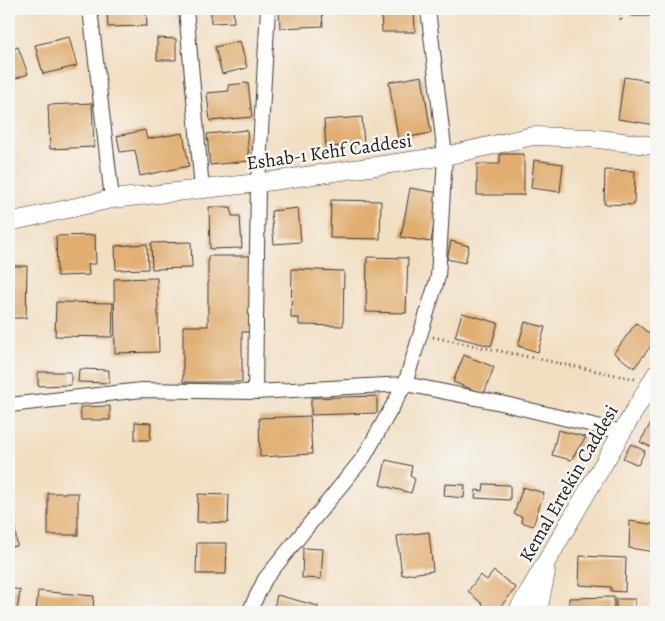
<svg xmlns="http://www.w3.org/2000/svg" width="665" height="621" font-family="Alegreya,serif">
<rect width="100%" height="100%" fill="#f6f6f2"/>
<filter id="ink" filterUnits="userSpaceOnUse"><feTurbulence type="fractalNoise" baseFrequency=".02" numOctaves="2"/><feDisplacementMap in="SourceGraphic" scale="10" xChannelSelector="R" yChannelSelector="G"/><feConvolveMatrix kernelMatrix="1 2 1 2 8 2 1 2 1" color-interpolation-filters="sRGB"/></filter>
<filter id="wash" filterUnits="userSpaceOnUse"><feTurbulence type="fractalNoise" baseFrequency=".0096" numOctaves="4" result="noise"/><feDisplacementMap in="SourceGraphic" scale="20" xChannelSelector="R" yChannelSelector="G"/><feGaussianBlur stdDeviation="1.12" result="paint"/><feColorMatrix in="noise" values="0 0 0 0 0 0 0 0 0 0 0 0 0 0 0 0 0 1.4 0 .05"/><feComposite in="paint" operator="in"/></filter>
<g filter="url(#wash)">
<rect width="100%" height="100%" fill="#f2dfc2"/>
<g id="blocks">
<g fill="#e1ae70">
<path d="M107,9H146L147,26L108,27Z"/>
<path d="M152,9H181V11L153,14Z"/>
<path d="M211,9H233L234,22L211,23Z"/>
<path d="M279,9H322L323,26L280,28Z"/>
<path d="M381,9H414L415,32H382Z"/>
<path d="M630,9H656V16H631Z"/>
<path d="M69,37L77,66L43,74L35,45Z"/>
<path d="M157,38L176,39V60H157Z"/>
<path d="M240,41L247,68L222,74L215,47Z"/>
<path d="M18,47L28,74L9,81V50Z"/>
<path d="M422,76L431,133L398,139L389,82Z"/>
<path d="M624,77L656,82V125L618,119Z"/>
<path d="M248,83L252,117L210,121L207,93L229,91L228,85Z"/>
<path d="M92,103L94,147L50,149L48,105Z"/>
<path d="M362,117L364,145L326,147L324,120Z"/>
<path d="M145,130L147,139L183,133L189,166L140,176L135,150L120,152L117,136Z"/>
<path d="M247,130L249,161L210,165L207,134Z"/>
<path d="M500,154H524V195H477V164H500Z"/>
<path d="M534,160L563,164L560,192L531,188Z"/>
<path d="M605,170L635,171L634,205L604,204Z"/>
<path d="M410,188L439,193L431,242L401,237Z"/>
<path d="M331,200L381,201L380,239L330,238Z"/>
<path d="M209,207H231L232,216H240L242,248L210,249Z"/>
<path d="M298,208L301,242L274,244L271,211Z"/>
<path d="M95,235L96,264H88L89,275L57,276L56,236Z"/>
<path d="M451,241L469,246L465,263L447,259Z"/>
<path d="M191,242L192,268L152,269L151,243Z"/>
<path d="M147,244L148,269L116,270L115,246Z"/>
<path d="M208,256H251V332H242V382H183V326H208Z"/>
<path d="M367,257L408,258L406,313L366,312Z"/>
<path d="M9,266H27L26,318H9Z"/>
<path d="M292,269L344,271L343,326L299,325V318H291Z"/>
<path d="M157,278L159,352L115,353L114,279Z"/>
<path d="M56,302L113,303L112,337L55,336Z"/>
<path d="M462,313L498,323L491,346L455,337Z"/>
<path d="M525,322L545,327L538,352L518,346Z"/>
<path d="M636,323L656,339L634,368L614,353Z"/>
<path d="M464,355L494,367L484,394L453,382Z"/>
<path d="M79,369L109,370V383L78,382Z"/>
<path d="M38,372H71V385L38,386Z"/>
<path d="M377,396V413L311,415V398Z"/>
<path d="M110,406V420H81L80,407Z"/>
<path d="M656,414V449L640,442Z"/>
<path d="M310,416L312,454L260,457L259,418Z"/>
<path d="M135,422L151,423L150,440H135Z"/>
<path d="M558,430L586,437L571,460L552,455Z"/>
<path d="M631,444L645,451L638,465L623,458Z"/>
<path d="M386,460L412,466L410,476L415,479L411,493L380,485Z"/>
<path d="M445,484L465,485L464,498L444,496Z"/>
<path d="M484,484L510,485V500L475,498L476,490L483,491Z"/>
<path d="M523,487L544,493L533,526L521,522L522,517L514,514Z"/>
<rect x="48" y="493" width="30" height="42"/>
<path d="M198,494L229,495L228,523L197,522Z"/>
<path d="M9,519H14L17,546L9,547Z"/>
<path d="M630,521L656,525V552L629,548Z"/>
<path d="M429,532L433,571L402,575L397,536Z"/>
<path d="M197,543H227L226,574H196Z"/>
<path d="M303,548L323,549L321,579L302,578Z"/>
<path d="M580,556L626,558L625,592L611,591V587L579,585Z"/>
<path d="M494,571L516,588L496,612H491L468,591L480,575L487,580Z"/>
<path d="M9,588L20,590L17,612H9Z"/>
<path d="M38,591L94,596L93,612H36Z"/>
<path d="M277,595L318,606L317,612H273Z"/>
<path d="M614,597V612H569V598Z"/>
<rect x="616" y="599" width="19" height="13"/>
</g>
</g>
</g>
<g filter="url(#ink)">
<use href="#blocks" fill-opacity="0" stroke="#3c3935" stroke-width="1"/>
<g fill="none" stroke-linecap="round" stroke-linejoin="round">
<defs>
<g id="minor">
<path d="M90,9L112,199"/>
<path d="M186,9L202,189"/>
<path d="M255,392L258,183L268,9"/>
<path d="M9,405L142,390L255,392L405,384L501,403L622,432"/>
<path d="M249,612L265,579L364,457L405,384L438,277L445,156L428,9"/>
</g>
<g id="tertiary">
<path d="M9,222L112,199L258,183L445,156L533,136L590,138L656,146"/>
<path d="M517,612L656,374"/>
<path d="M538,612L546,572"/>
</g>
</defs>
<use href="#minor" stroke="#3c3935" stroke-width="16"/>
<use href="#tertiary" stroke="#3c3935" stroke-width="19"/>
<g stroke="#3c3935" stroke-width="3" stroke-dasharray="1 4" stroke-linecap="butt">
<path d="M620,9L621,21"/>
<path d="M433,337L635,379"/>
</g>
<use href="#minor" stroke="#fff" stroke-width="14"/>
<use href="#tertiary" stroke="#fff" stroke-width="18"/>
</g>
</g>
<g text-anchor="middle" stroke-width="5" stroke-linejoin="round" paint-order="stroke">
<g font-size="19" fill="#1c1c1c" stroke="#f6f6f2">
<text transform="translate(329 151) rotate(-8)" y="7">Eshab-ı Kehf Caddesi</text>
<text transform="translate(568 483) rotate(-60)" y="7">Kemal Ertekin Caddesi</text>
</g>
</g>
<rect width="665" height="621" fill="none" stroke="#f6f6f2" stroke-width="30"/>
</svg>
